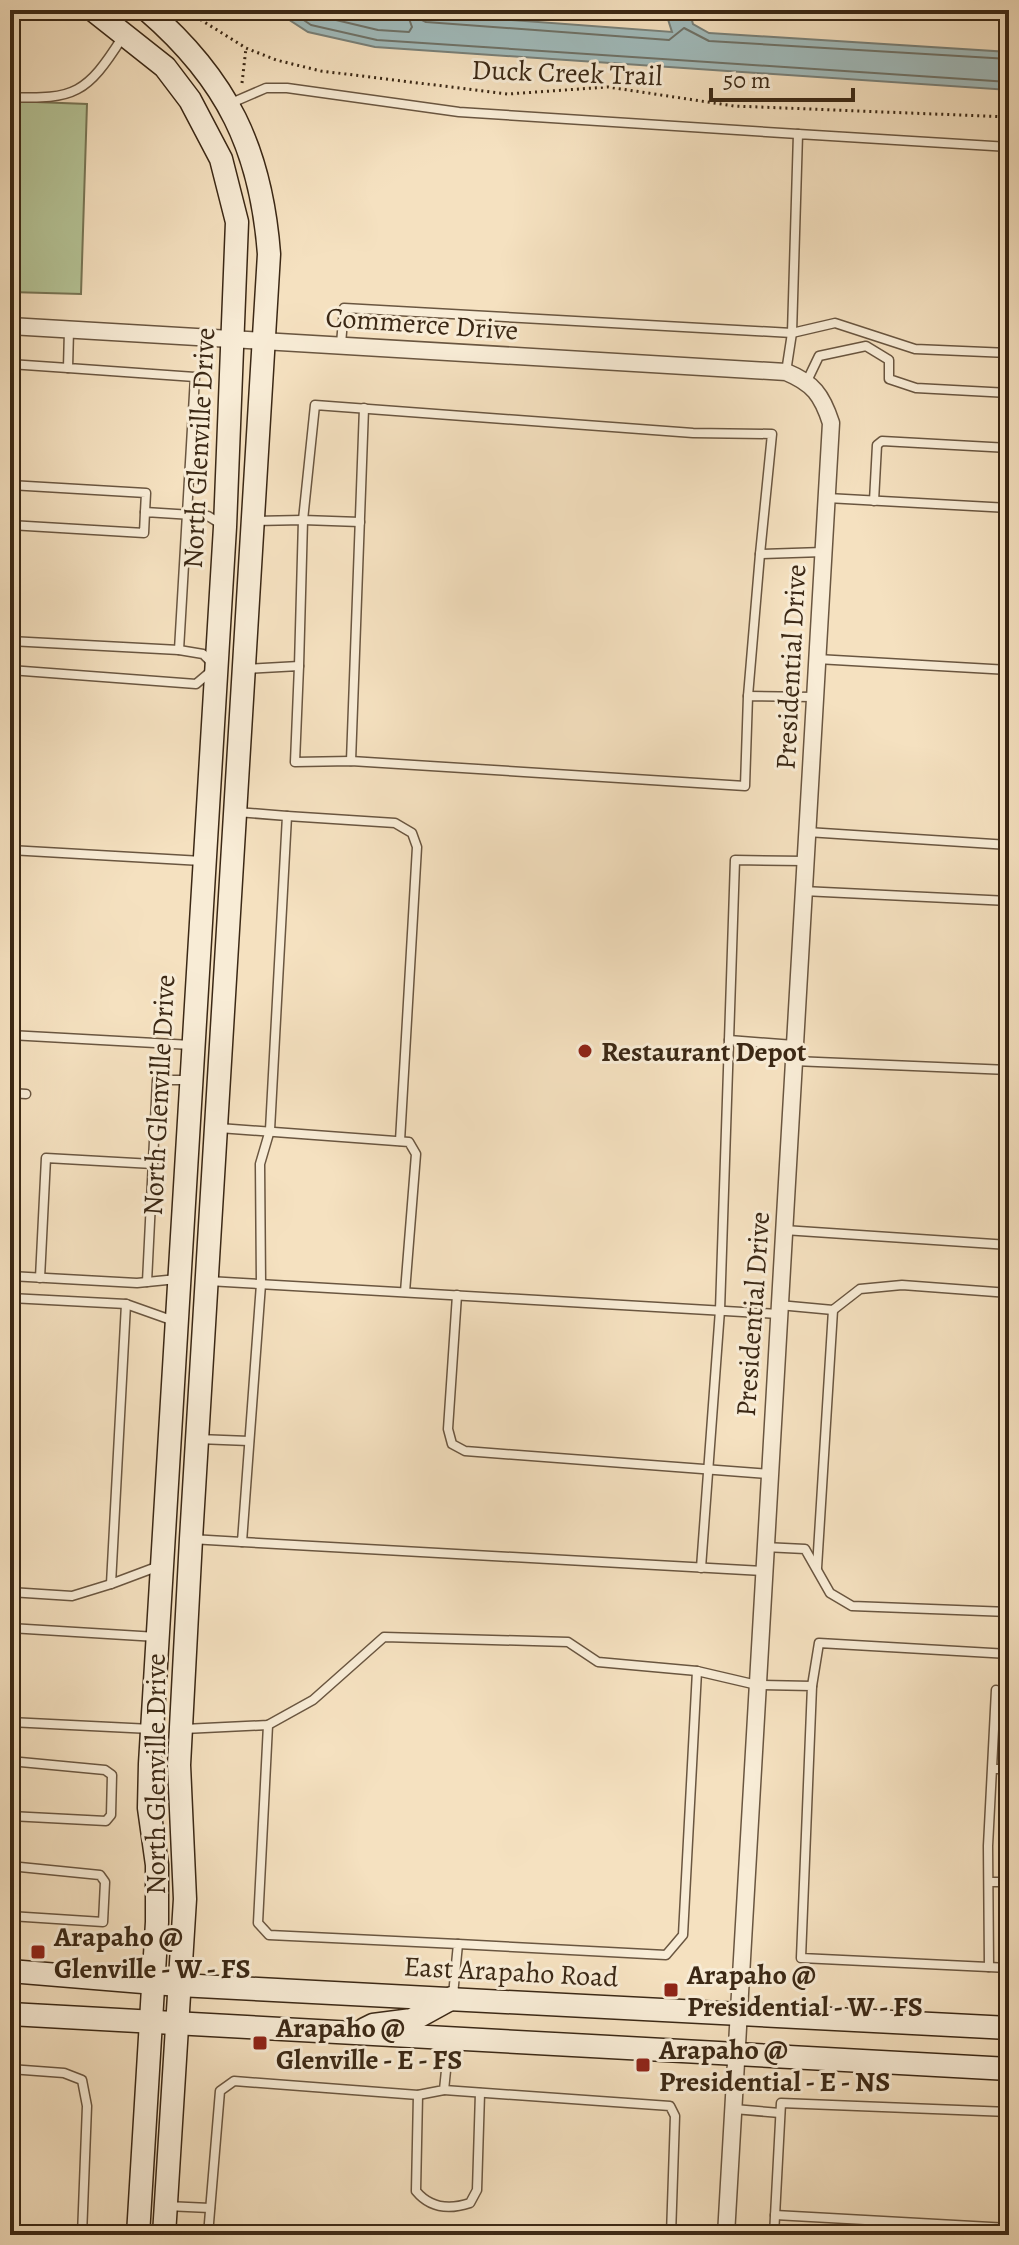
<svg xmlns="http://www.w3.org/2000/svg" width="1019" height="2245" font-family="Alegreya,serif">
<rect width="100%" height="100%" fill="#f5e1c0"/>
<filter id="stains"><feTurbulence type="fractalNoise" baseFrequency=".0025" numOctaves="4"/><feColorMatrix values="0 0 0 0 .2 0 0 0 0 .09 0 0 0 0 .02 0 0 0 .5 -.17"/></filter>
<radialGradient id="worn" r=".72"><stop offset=".6" stop-color="#630" stop-opacity="0"/><stop offset="1" stop-color="#630" stop-opacity=".3"/></radialGradient>
<path fill="#b5c497" stroke="#787656" stroke-width="2" d="M10,101L87,104L81,294L10,292Z"/>
<path fill="#a0bbbc" stroke="#788079" stroke-width="2" d="M274,10H379L672,32L665,10H689L693,24L709,33L1009,52V90L375,47L308,32Z"/>
<g fill="none" stroke-linecap="round" stroke-linejoin="round">
<g stroke="#6e7268" stroke-width="2">
<path d="M289,10L311,25L377,40L1009,82"/>
<path d="M307,10L315,15L378,30L409,32L412,27L406,10"/>
<path d="M416,10L418,18L426,22L669,40L684,28L709,41L1009,59"/>
</g>
<defs>
<g id="lane">
<path d="M10,97C75,100 87,93 122,38"/>
<path d="M229,104L266,88H287L459,112L798,134"/>
<path d="M69,330L68,368L195,377L179,650"/>
<path d="M341,344L344,308L792,333L835,323L915,349L1009,353"/>
<path d="M10,364L68,368"/>
<path d="M786,372L792,333L798,134L1009,147"/>
<path d="M807,381L819,356L866,346L889,360V379L916,388L1009,393"/>
<path d="M10,485L146,493L145,512"/>
<path d="M827,498L1009,508"/>
<path d="M874,501L877,445L882,441L1009,448"/>
<path d="M254,521L303,520L299,666"/>
<path d="M360,522L303,520L315,405L693,433L772,434L760,554L823,552"/>
<path d="M10,525L144,533L145,512L208,516L221,524"/>
<path d="M10,641L179,650L203,654L216,667L196,684L10,670"/>
<path d="M817,659L1009,670"/>
<path d="M246,669L299,666L295,762L351,761L745,786L748,696L814,697"/>
<path d="M748,696L760,554"/>
<path d="M351,761L364,408"/>
<path d="M287,816L395,823L412,833L417,847L400,1141"/>
<path d="M807,832L1009,845"/>
<path d="M10,850L202,861"/>
<path d="M803,891L1009,901"/>
<path d="M10,1035L191,1045"/>
<path d="M729,1040L794,1045"/>
<path d="M794,1061L1009,1070"/>
<path d="M10,1093L26,1094"/>
<path d="M219,1128L409,1142L416,1154L405,1292"/>
<path d="M784,1230L1009,1245"/>
<path d="M10,1276L137,1283L177,1279"/>
<path d="M40,1278L46,1158L153,1164"/>
<path d="M208,1281L778,1314"/>
<path d="M147,1282L157,1080H188"/>
<path d="M457,1295L448,1429L452,1444L465,1451L769,1474"/>
<path d="M10,1298L126,1304L174,1321"/>
<path d="M126,1304L111,1584L159,1566"/>
<path d="M779,1305L833,1310L860,1289L902,1285L1009,1293"/>
<path d="M198,1439L249,1441"/>
<path d="M191,1539L242,1542L261,1284L260,1164L270,1130L287,816L237,812"/>
<path d="M242,1542L763,1571"/>
<path d="M764,1547L805,1549L830,1593L852,1606L1009,1612"/>
<path d="M701,1568L720,1310L735,860L805,861"/>
<path d="M817,1568L833,1310"/>
<path d="M10,1592L72,1596L111,1584"/>
<path d="M10,1628L157,1637"/>
<path d="M812,1686L819,1643L1009,1654"/>
<path d="M10,1722L151,1729"/>
<path d="M268,1725L258,1923L269,1935L458,1944L453,1995"/>
<path d="M184,1729L268,1725L313,1700L384,1637L568,1642L598,1662L697,1671L757,1685L812,1686L801,1958L1009,1968"/>
<path d="M10,1761L105,1770L112,1775L111,1815L106,1821L10,1816"/>
<path d="M994,1769H1009"/>
<path d="M10,1866L100,1875L105,1882L103,1922L10,1916"/>
<path d="M989,1882H1009"/>
<path d="M458,1944L666,1955L683,1935L697,1671"/>
<path d="M989,1967L988,1846L996,1690"/>
<path d="M10,2069L64,2073L82,2080L87,2106L82,2235"/>
<path d="M444,2090L670,2106L675,2116L671,2235"/>
<path d="M418,2095L416,2191C430,2208 449,2210 470,2203L477,2190L480,2093"/>
<path d="M734,2109L780,2113"/>
<path d="M166,2206L210,2208"/>
<path d="M775,2215L1009,2228"/>
<path d="M208,2235L220,2091L234,2081L418,2095L444,2090L449,2041"/>
<path d="M633,2235L640,2231L668,2235"/>
<path d="M774,2235L781,2103L1009,2112"/>
</g>
<path id="street" d="M10,326L786,372C813,383 822,395 831,423L726,2235"/>
<g id="secondary">
<path d="M93,10L165,67L190,100L221,159L237,222L225,527L150,1764L149,1808L157,1865V1922L138,2235"/>
<path d="M147,10C227,79 261,149 269,254L191,1539L179,1765L185,1899L164,2235"/>
<path d="M10,1971L179,1985L1009,2028"/>
<path d="M10,2014L1009,2069"/>
<path d="M365,2029L373,2025L412,2020L452,1998"/>
</g>
</defs>
<use href="#lane" stroke="#6a5640" stroke-width="11"/>
<use href="#street" stroke="#6a5640" stroke-width="19"/>
<use href="#secondary" stroke="#3b2815" stroke-width="25"/>
<g stroke="#3b2815" stroke-width="3" stroke-dasharray="2 4" stroke-linecap="butt">
<path d="M185,10L246,48L276,60L321,71L508,94L608,87L734,106L1009,117"/>
<path d="M242,83L246,48"/>
</g>
<use href="#lane" stroke="#f8ecd6" stroke-width="8"/>
<use href="#street" stroke="#f8ecd6" stroke-width="16"/>
<use href="#secondary" stroke="#f8ecd6" stroke-width="22"/>
</g>
<g fill="#8f2418" stroke="#f8ecd6" stroke-width="3">
<circle cx="585" cy="1051" r="8"/>
<rect x="30" y="1944" width="16" height="16" rx="4"/>
<rect x="663" y="1982" width="16" height="16" rx="4"/>
<rect x="252" y="2035" width="16" height="16" rx="4"/>
<rect x="635" y="2057" width="16" height="16" rx="4"/>
</g>
<g text-anchor="middle" stroke-width="6" stroke-linejoin="round" paint-order="stroke">
<g font-size="28" fill="#3b2815" stroke="#f8ecd6">
<text transform="translate(567 72) rotate(2)" y="10">Duck Creek Trail</text>
<text transform="translate(422 323) rotate(4)" y="10">Commerce Drive</text>
<text transform="translate(198 448) rotate(-87)" y="10">North Glenville Drive</text>
<text transform="translate(790 667) rotate(-87)" y="10">Presidential Drive</text>
<text transform="translate(158 1095) rotate(-87)" y="10">North Glenville Drive</text>
<text transform="translate(752 1314) rotate(-86)" y="10">Presidential Drive</text>
<text transform="translate(155 1774) rotate(-90)" y="10">North Glenville Drive</text>
<text transform="translate(511 1971) rotate(3)" y="10">East Arapaho Road</text>
</g>
<g font-size="28" font-weight="bold" fill="#3b2815" stroke="#f8ecd6" text-anchor="start">
<text x="601" y="1061">Restaurant Depot</text>
<text x="54" y="1946">Arapaho @<tspan x="54" dy="32">Glenville - W - FS</tspan></text>
<text x="687" y="1984">Arapaho @<tspan x="687" dy="32">Presidential - W - FS</tspan></text>
<text x="276" y="2037">Arapaho @<tspan x="276" dy="32">Glenville - E - FS</tspan></text>
<text x="659" y="2059">Arapaho @<tspan x="659" dy="32">Presidential - E - NS</tspan></text>
</g>
</g>
<rect width="1019" height="2245" fill="none" stroke="#f5e1c0" stroke-width="40"/>
<rect x="12" y="12" width="995" height="2221" fill="none" stroke="#3b2815" stroke-width="4"/>
<rect x="20" y="20" width="979" height="2205" fill="none" stroke="#3b2815" stroke-width="2"/>
<path d="M711 88v12h142v-12" fill="none" stroke="#3b2815" stroke-width="4"/>
<text x="723" y="88" font-size="24" fill="#3b2815" stroke="#f8ecd6" stroke-width="6" paint-order="stroke">50 m</text>
<rect width="100%" height="100%" filter="url(#stains)"/>
<rect width="100%" height="100%" fill="url(#worn)"/>
</svg>
